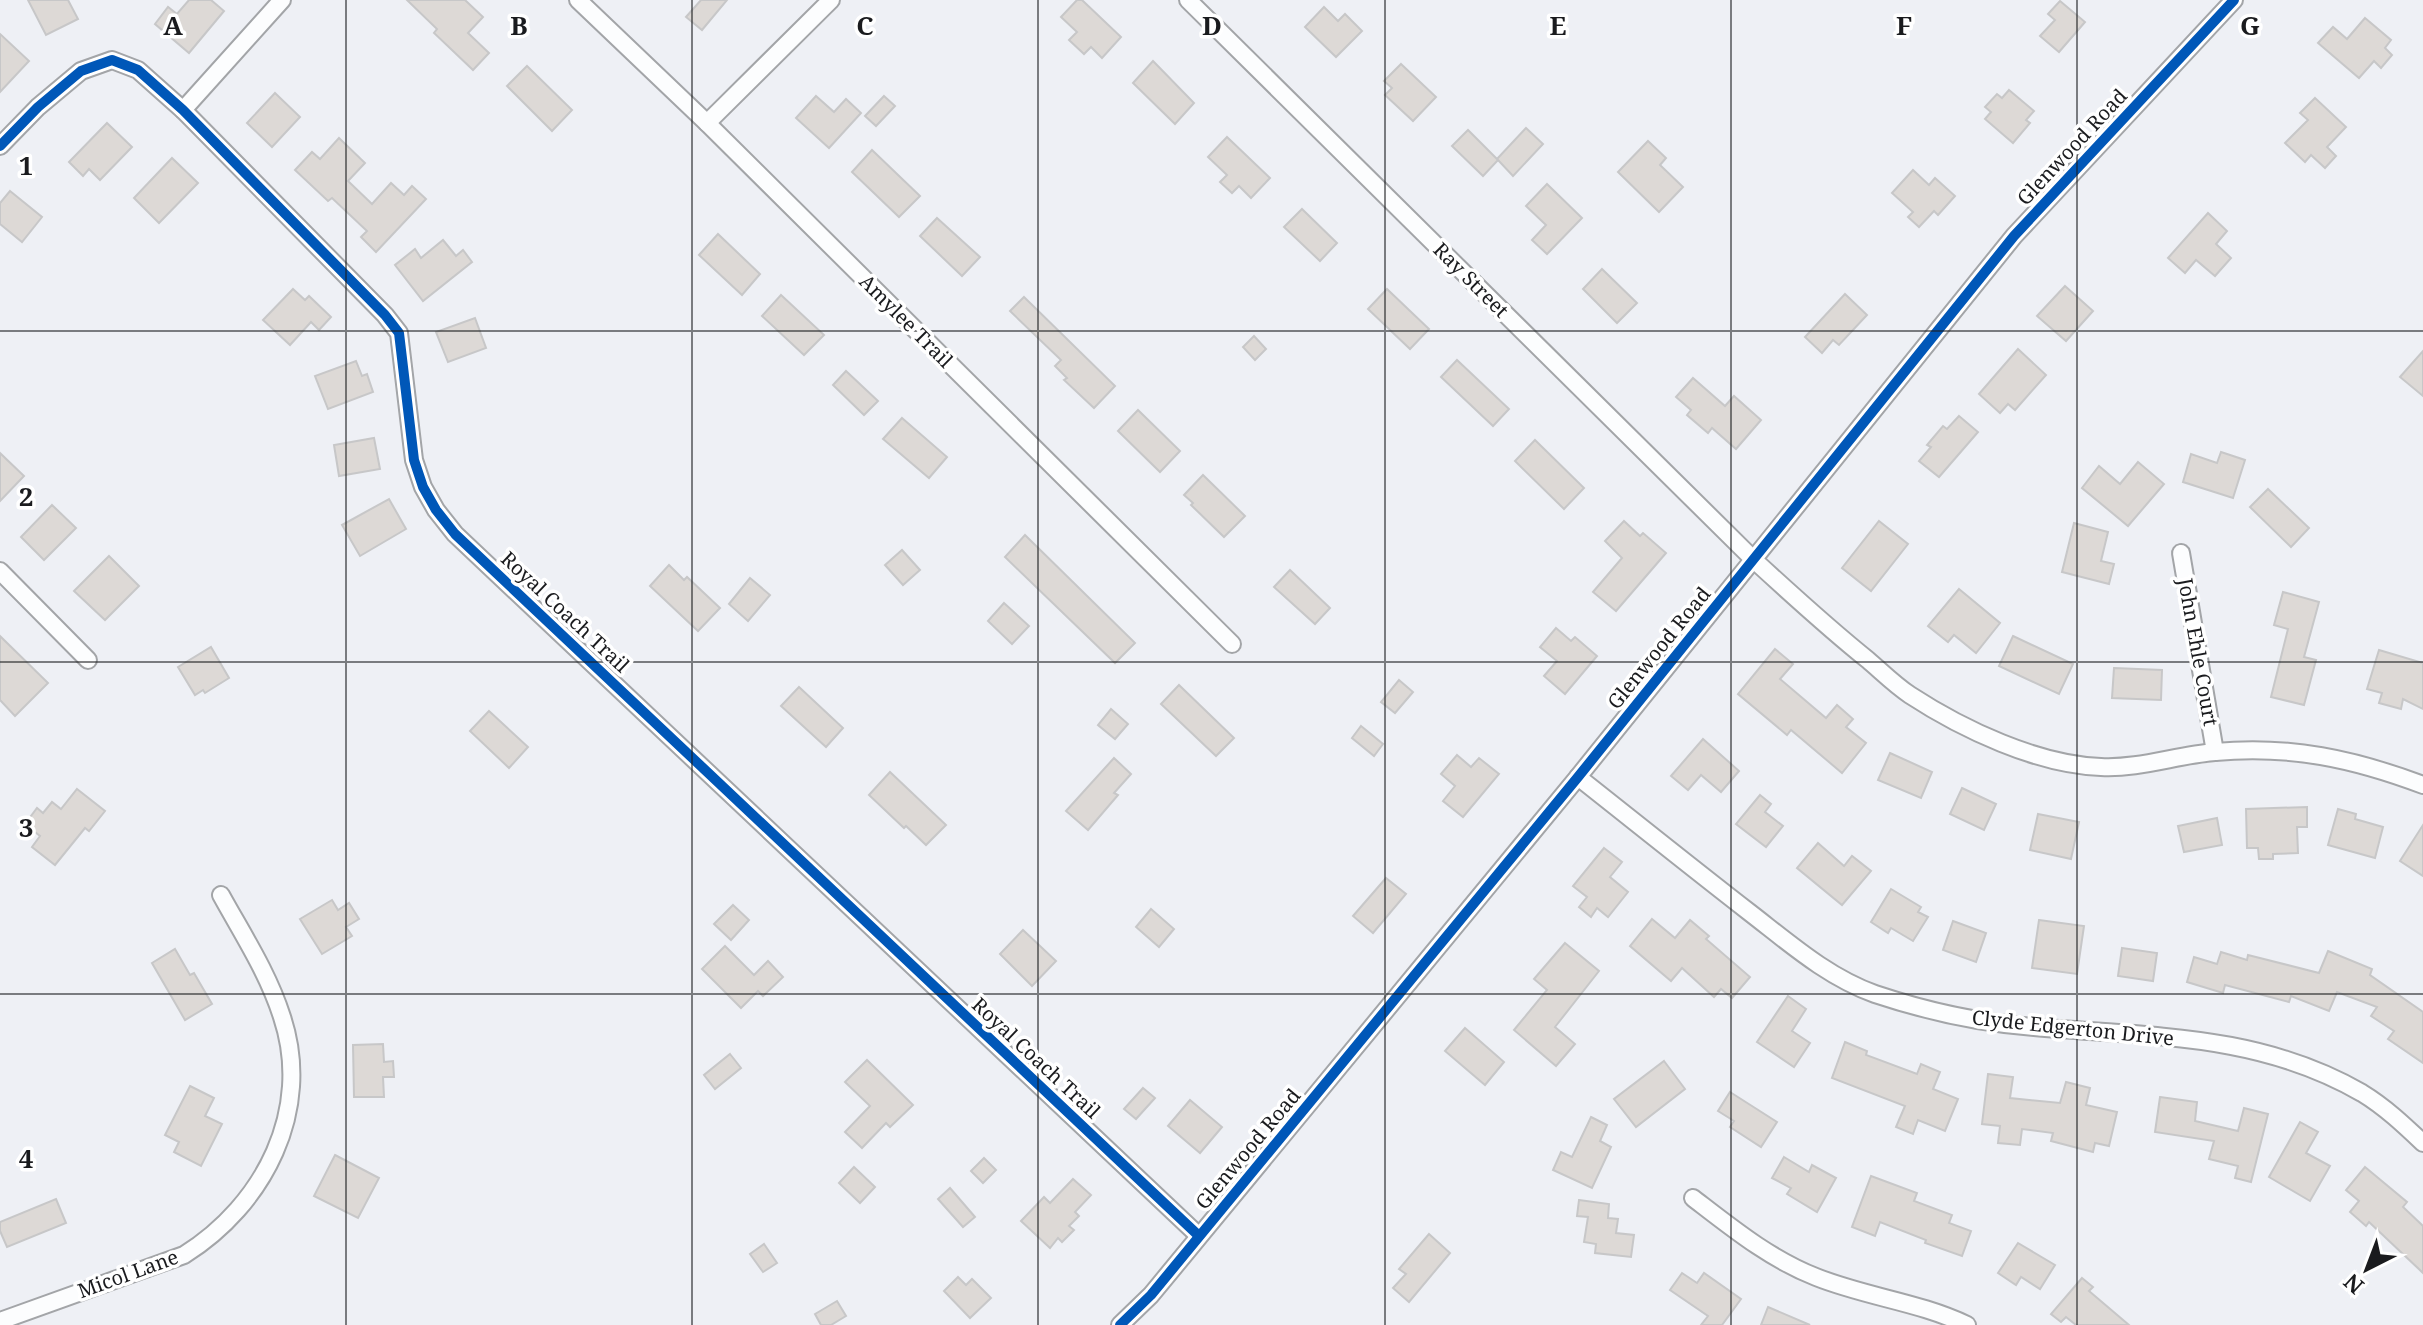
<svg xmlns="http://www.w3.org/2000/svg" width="2423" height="1325" font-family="'Noto Serif',serif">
<rect width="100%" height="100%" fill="#eef0f5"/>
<g fill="#ddd9d6" stroke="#c7c7c8" stroke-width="2">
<path d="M28,0H68L78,19L46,35Z"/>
<path d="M189,0H211L224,11L189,53L155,24L168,7L177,14Z"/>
<path d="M407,0H465L483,17L468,33L489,53L473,70L434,33L437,29Z"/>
<path d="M701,0H727L702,30L686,17Z"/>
<path d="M1077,0H1082L1121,37L1102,58L1091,47L1084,54L1069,40L1077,32L1061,17Z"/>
<path d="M2060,1L2085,22L2059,52L2040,36L2055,20L2048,14Z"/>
<path d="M1324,7L1338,21L1345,14L1362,31L1336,57L1305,27Z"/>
<path d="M2365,18L2391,40L2385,48L2392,55L2381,68L2374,61L2359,78L2318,43L2333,27L2347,39Z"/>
<path d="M0,34L29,61L0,92Z"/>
<path d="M1153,61L1194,103L1175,124L1133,83Z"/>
<path d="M1401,64L1436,97L1413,121L1385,95L1392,88L1384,81Z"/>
<path d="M527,66L572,110L552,131L507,86Z"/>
<path d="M2009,90L2034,111L2026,120L2030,123L2013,143L1985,119L1991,112L1985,107L1997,94L2002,98Z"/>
<path d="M275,93L300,117L272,147L247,123Z"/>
<path d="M816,96L834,112L846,99L861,113L829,148L796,118Z"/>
<path d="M884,96L895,106L876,126L865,116Z"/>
<path d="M2315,98L2346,127L2327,147L2336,156L2325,168L2311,155L2305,162L2285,143L2308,120L2300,113Z"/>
<path d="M107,123L132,147L100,180L89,169L83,176L69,162Z"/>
<path d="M1526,128L1543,144L1513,176L1498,160L1483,176L1452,146L1468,130L1497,159Z"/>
<path d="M1227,137L1270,178L1251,198L1239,186L1232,193L1220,182L1227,175L1208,157Z"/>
<path d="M339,138L365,163L348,181L372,204L391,183L404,195L412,186L426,199L376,252L361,237L367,231L332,198L328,201L295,170L312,152L320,159Z"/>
<path d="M1648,141L1666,158L1660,165L1683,187L1659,212L1618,172Z"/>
<path d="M872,150L920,196L899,217L852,172Z"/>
<path d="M172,158L198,183L159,223L134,198Z"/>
<path d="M1913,170L1929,185L1935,178L1955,196L1938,215L1934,211L1919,227L1908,217L1913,212L1892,193Z"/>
<path d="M1547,184L1582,218L1547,254L1532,240L1546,225L1526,206Z"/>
<path d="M10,191L42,217L22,242L0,224V203Z"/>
<path d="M1302,209L1337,243L1320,261L1284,227Z"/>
<path d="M2208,213L2227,231L2216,244L2231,258L2215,276L2196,260L2185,273L2168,258Z"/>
<path d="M937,218L980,257L962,276L920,236Z"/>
<path d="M718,234L760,274L742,295L699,255Z"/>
<path d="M443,240L456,256L463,250L472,262L423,301L395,265L415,249L421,258Z"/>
<path d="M1602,269L1637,303L1617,323L1583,289Z"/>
<path d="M2065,286L2093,311L2066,341L2037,316Z"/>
<path d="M293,289L305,300L309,296L331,317L319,330L311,322L290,345L263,320Z"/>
<path d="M1387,289L1429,329L1410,349L1368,309Z"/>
<path d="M1845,294L1867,315L1839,345L1833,340L1822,353L1805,337Z"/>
<path d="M781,295L824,335L804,355L762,316Z"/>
<path d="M1024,297L1115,386L1094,408L1064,380L1067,378L1055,366L1061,360L1010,311Z"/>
<path d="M475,318L486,348L448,362L436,332Z"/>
<path d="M1254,336L1266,349L1255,360L1243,347Z"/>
<path d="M2018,349L2046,375L2015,410L2008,404L2000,413L1979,394Z"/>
<path d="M2423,351V396L2400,377Z"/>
<path d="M1457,360L1509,409L1493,426L1441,377Z"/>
<path d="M356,361L362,376L367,374L373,392L328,409L315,376Z"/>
<path d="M846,371L878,401L864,415L833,385Z"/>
<path d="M1693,378L1725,406L1734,396L1761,420L1736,449L1712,428L1708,433L1687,415L1691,410L1676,397Z"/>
<path d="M1138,410L1180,451L1160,472L1118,431Z"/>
<path d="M1959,416L1978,432L1939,477L1919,461L1931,447L1927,445L1943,426L1947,429Z"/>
<path d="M902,418L947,457L929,478L883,439Z"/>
<path d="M374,438L380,469L339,476L334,445Z"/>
<path d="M1535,440L1584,488L1564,509L1515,461Z"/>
<path d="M2221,452L2245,460L2233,498L2183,482L2191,454L2217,463Z"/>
<path d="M0,453L24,476L0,501Z"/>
<path d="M2138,462L2164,484L2128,526L2082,488L2099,466L2120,484Z"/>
<path d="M1203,475L1245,516L1224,537L1191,505L1193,503L1184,495Z"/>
<path d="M2268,489L2309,528L2291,547L2250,507Z"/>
<path d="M389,499L406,529L360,556L342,525Z"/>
<path d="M52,505L76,528L44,560L21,537Z"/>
<path d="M1624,521L1640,536L1643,533L1666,553L1616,611L1593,592L1622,558L1605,541Z"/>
<path d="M1879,521L1908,544L1871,591L1842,568Z"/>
<path d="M2074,523L2108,532L2101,561L2114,564L2109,584L2062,572Z"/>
<path d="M1025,535L1135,643L1115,663L1005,557Z"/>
<path d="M902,550L920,570L903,585L885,565Z"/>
<path d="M109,556L139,586L105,620L74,591Z"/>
<path d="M669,565L684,580L687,577L720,608L698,631L650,586Z"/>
<path d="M1290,570L1330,608L1315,624L1274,587Z"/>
<path d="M750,578L770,595L748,621L729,604Z"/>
<path d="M1959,589L2000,623L1976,653L1954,635L1948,642L1928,626Z"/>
<path d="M2283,592L2319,602L2304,657L2316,660L2304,705L2271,697L2288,629L2274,625Z"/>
<path d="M1004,603L1029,626L1012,644L988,621Z"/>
<path d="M1556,628L1571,641L1575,637L1597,656L1565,694L1544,676L1557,661L1540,647Z"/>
<path d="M0,636L48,683L15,716L0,700Z"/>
<path d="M2013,636L2073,664L2059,694L1999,666Z"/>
<path d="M211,647L229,678L205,693L203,690L195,695L178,667Z"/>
<path d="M1775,649L1793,664L1780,679L1826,718L1837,705L1853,719L1846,727L1866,743L1842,773L1791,730L1787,735L1738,694Z"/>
<path d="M2379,650L2423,663V709L2403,699L2401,709L2379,703L2382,693L2367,689Z"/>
<path d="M2114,668L2162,670L2161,700L2112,698Z"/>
<path d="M1399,680L1413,692L1395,713L1381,702Z"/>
<path d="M1179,685L1234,738L1216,756L1161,704Z"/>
<path d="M799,687L843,728L826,747L781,706Z"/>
<path d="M1111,709L1128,724L1115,739L1098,725Z"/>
<path d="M489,711L528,747L509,768L470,731Z"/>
<path d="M1361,726L1383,744L1374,756L1352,738Z"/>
<path d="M1703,739L1739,771L1721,792L1701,775L1688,790L1671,776Z"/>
<path d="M1890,753L1932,772L1921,798L1878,780Z"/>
<path d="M1457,755L1471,767L1479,758L1499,774L1463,817L1443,801L1455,786L1441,774Z"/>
<path d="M1114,758L1131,774L1114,793L1118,795L1088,830L1066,811Z"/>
<path d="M890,772L946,825L926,845L906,826L904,828L869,795Z"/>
<path d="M1962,788L1996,804L1984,830L1950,814Z"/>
<path d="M77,789L105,811L89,831L85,828L55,865L32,847L40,836L25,824L37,808L43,813L52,802L61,809Z"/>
<path d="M1760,795L1771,804L1765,812L1783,826L1766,847L1736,824Z"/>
<path d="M2307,807V827H2297L2298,853L2273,854V859H2259L2258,848H2247L2246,809Z"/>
<path d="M2338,809L2356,814L2355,819L2383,827L2375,858L2328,845Z"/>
<path d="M2038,814L2079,822L2071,859L2030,850Z"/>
<path d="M2217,818L2222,845L2184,852L2178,826Z"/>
<path d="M2423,825V876L2400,861Z"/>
<path d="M1818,843L1844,866L1852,856L1871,871L1842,905L1797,868Z"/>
<path d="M1604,848L1622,862L1610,877L1628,892L1608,917L1597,908L1591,917L1579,907L1587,897L1573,886Z"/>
<path d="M1386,878L1406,894L1373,933L1353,916Z"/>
<path d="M1891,889L1921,907L1918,912L1928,917L1913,941L1891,928L1888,933L1871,922Z"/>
<path d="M332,900L338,910L349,903L359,919L346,927L352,936L322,954L300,919Z"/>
<path d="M733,905L749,920L731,940L714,924Z"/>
<path d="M1151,909L1174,929L1159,947L1136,927Z"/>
<path d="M1652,919L1675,938L1690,920L1709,936L1706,939L1750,977L1732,998L1721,989L1714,997L1682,968L1671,981L1630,946Z"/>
<path d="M2039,920L2084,926L2077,974L2032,968Z"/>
<path d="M1953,921L1986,933L1976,962L1943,950Z"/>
<path d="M1023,930L1056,961L1032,986L1000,954Z"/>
<path d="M1565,943L1599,971L1555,1027L1575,1044L1556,1066L1514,1030L1547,990L1534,979Z"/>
<path d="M725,946L754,975L768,961L783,977L763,996L758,991L741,1008L702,969Z"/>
<path d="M2122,948L2157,953L2153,981L2118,976Z"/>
<path d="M175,949L190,975L194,973L212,1004L185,1020L152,963Z"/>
<path d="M2328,951L2372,969L2370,975L2423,1012V1063L2388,1039L2394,1031L2371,1016L2377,1007L2337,992L2329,1011L2291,996L2289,1002L2225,985L2223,993L2187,982L2194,957L2217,964L2221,952L2247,960L2248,955L2319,973Z"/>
<path d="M1788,996L1806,1009L1792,1031L1810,1043L1794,1067L1757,1042Z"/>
<path d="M1465,1028L1504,1062L1485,1085L1445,1051Z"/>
<path d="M1845,1042L1867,1051L1866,1055L1917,1074L1921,1064L1940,1072L1933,1089L1958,1099L1945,1131L1918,1120L1913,1134L1896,1127L1905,1106L1832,1078Z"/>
<path d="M383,1044L384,1062L393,1061L394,1077H383L384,1097H354L353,1045Z"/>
<path d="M730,1054L741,1068L715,1089L704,1075Z"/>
<path d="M867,1060L913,1105L890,1127L886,1123L862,1148L845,1132L870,1106L845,1082Z"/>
<path d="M1664,1061L1685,1089L1636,1127L1614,1099Z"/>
<path d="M1988,1074L2013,1077L2010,1098L2060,1103L2066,1082L2090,1088L2086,1105L2117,1112L2109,1146L2095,1143L2093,1152L2051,1141L2053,1133L2022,1129L2020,1145L1998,1143L2000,1126L1982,1124Z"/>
<path d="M190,1086L214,1098L205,1116L222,1124L201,1166L174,1152L179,1142L165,1135Z"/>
<path d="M1143,1088L1155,1098L1136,1119L1124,1109Z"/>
<path d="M1730,1092L1777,1122L1761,1147L1730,1127L1734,1121L1718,1111Z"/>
<path d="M2160,1097L2197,1102L2195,1121L2238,1131L2244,1108L2268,1114L2251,1182L2235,1178L2238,1166L2209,1159L2214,1141L2155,1132Z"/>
<path d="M1190,1100L1222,1127L1200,1153L1168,1126Z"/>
<path d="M1591,1117L1607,1125L1600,1141L1611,1147L1592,1188L1553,1170L1561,1152L1572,1157Z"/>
<path d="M2300,1122L2318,1132L2306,1153L2330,1166L2310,1201L2269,1177Z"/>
<path d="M335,1155L379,1178L358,1218L314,1196Z"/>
<path d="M1784,1157L1809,1172L1812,1165L1836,1178L1817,1212L1787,1194L1791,1188L1772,1178Z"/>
<path d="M984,1158L996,1170L983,1183L971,1171Z"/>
<path d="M854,1167L875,1187L860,1203L839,1183Z"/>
<path d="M2365,1167L2407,1202L2403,1207L2423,1226V1273L2369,1222L2366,1226L2350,1212L2359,1201L2346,1190Z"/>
<path d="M1871,1176L1917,1193L1914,1201L1952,1215L1949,1223L1971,1231L1962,1256L1925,1243L1926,1240L1880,1222L1875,1236L1852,1227Z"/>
<path d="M1073,1179L1091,1195L1075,1212L1079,1216L1069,1226L1074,1230L1062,1242L1058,1238L1050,1248L1021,1221L1044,1197L1050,1203Z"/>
<path d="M950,1188L975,1217L963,1227L938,1199Z"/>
<path d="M56,1199L66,1223L7,1247L0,1231V1222Z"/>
<path d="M1579,1200L1609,1204L1608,1218L1618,1219L1616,1233L1634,1235L1631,1257L1595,1253L1596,1244L1584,1242L1588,1217L1577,1216Z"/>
<path d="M1429,1234L1450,1253L1409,1302L1393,1288L1406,1274L1399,1269Z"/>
<path d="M2018,1243L2055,1265L2040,1289L2021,1277L2016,1285L1998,1273Z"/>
<path d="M764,1244L777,1263L763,1272L750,1254Z"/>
<path d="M1682,1273L1697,1283L1704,1273L1741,1299L1722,1325H1701L1708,1316L1670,1290Z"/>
<path d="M958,1277L966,1285L972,1279L991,1298L970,1318L944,1291Z"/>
<path d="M2082,1278L2093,1287L2089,1291L2129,1325H2076L2066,1317L2061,1322L2051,1314Z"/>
<path d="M837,1301L846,1316L831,1325H821L815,1314Z"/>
<path d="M1768,1307L1810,1325H1761Z"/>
</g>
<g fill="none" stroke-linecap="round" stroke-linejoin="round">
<defs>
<g id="minor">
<path d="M578,0L707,123L1232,644"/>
<path d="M1188,0L1754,560C1791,594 1828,628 1868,660C1882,672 1895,685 1910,695C1962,729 2038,765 2101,767C2139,769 2177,755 2215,752C2290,745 2354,759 2423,785"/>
<path d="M183,110L282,0"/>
<path d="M707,123L831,0"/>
<path d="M0,146L38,107L81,71L112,60L138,70L183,110L385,315L399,333L414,460L423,487L436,510L455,534L1199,1236"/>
<path d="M2181,553L2215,752"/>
<path d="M0,571L88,660"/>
<path d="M1578,777C1635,822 1691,867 1749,912C1788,942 1827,977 1875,994C1926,1011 1980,1023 2034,1027C2150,1037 2258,1033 2362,1093C2385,1107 2404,1125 2423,1143"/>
<path d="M1693,1198C1732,1228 1770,1259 1816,1277C1866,1297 1919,1302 1967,1325"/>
<path d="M0,1321L184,1255C264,1205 313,1110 282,1017C268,973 243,935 221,895"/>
<path d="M1120,1325L1151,1295L1578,777L2014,236L2234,0"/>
</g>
</defs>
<use href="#minor" stroke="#a3a5a8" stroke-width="20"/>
<use href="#minor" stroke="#fcfdfe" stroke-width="16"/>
<defs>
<g id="cycleway">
<path d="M0,146L38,107L81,71L112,60L138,70L183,110L385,315L399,333L414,460L423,487L436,510L455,534L1199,1236"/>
<path d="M1120,1325L1151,1295L1578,777L2014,236L2234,0"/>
</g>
</defs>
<use href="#cycleway" stroke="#fff" stroke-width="15"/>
<use href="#cycleway" stroke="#0057b8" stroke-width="10"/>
</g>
<path fill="none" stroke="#1a1b1e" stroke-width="2" stroke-opacity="0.55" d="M346,0V1325M692,0V1325M1038,0V1325M1385,0V1325M1731,0V1325M2077,0V1325M0,331H2423M0,662H2423M0,994H2423"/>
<g text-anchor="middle" stroke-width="7" stroke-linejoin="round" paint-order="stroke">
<g font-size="20" fill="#1a1b1e" stroke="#fff">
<text transform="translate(2072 147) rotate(-47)" y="7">Glenwood Road</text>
<text transform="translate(1471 280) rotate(45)" y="7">Ray Street</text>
<text transform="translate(906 321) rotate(45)" y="7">Amylee Trail</text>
<text transform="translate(565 612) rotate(43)" y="7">Royal Coach Trail</text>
<text transform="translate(1659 648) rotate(-51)" y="7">Glenwood Road</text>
<text transform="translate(2198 652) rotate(80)" y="7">John Ehle Court</text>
<text transform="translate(2073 1028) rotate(6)" y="7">Clyde Edgerton Drive</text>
<text transform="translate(1036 1058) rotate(43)" y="7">Royal Coach Trail</text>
<text transform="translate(1248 1149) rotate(-50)" y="7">Glenwood Road</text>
<text transform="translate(128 1274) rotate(-20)" y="7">Micol Lane</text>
</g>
</g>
<g font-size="26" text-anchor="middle" font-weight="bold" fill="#1a1b1e" stroke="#fff" stroke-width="7" stroke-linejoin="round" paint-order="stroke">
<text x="173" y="35">A</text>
<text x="519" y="35">B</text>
<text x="865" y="35">C</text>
<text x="1212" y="35">D</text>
<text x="1558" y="35">E</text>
<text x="1904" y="35">F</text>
<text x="2250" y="35">G</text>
<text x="26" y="175">1</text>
<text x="26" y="506">2</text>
<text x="26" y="837">3</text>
<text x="26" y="1168">4</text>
</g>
<g transform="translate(2367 1269) rotate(222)" stroke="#ffffff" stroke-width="6" paint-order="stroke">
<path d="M0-6L14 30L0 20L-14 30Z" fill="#1a1b1e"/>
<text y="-12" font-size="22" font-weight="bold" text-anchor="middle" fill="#1a1b1e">N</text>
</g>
</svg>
